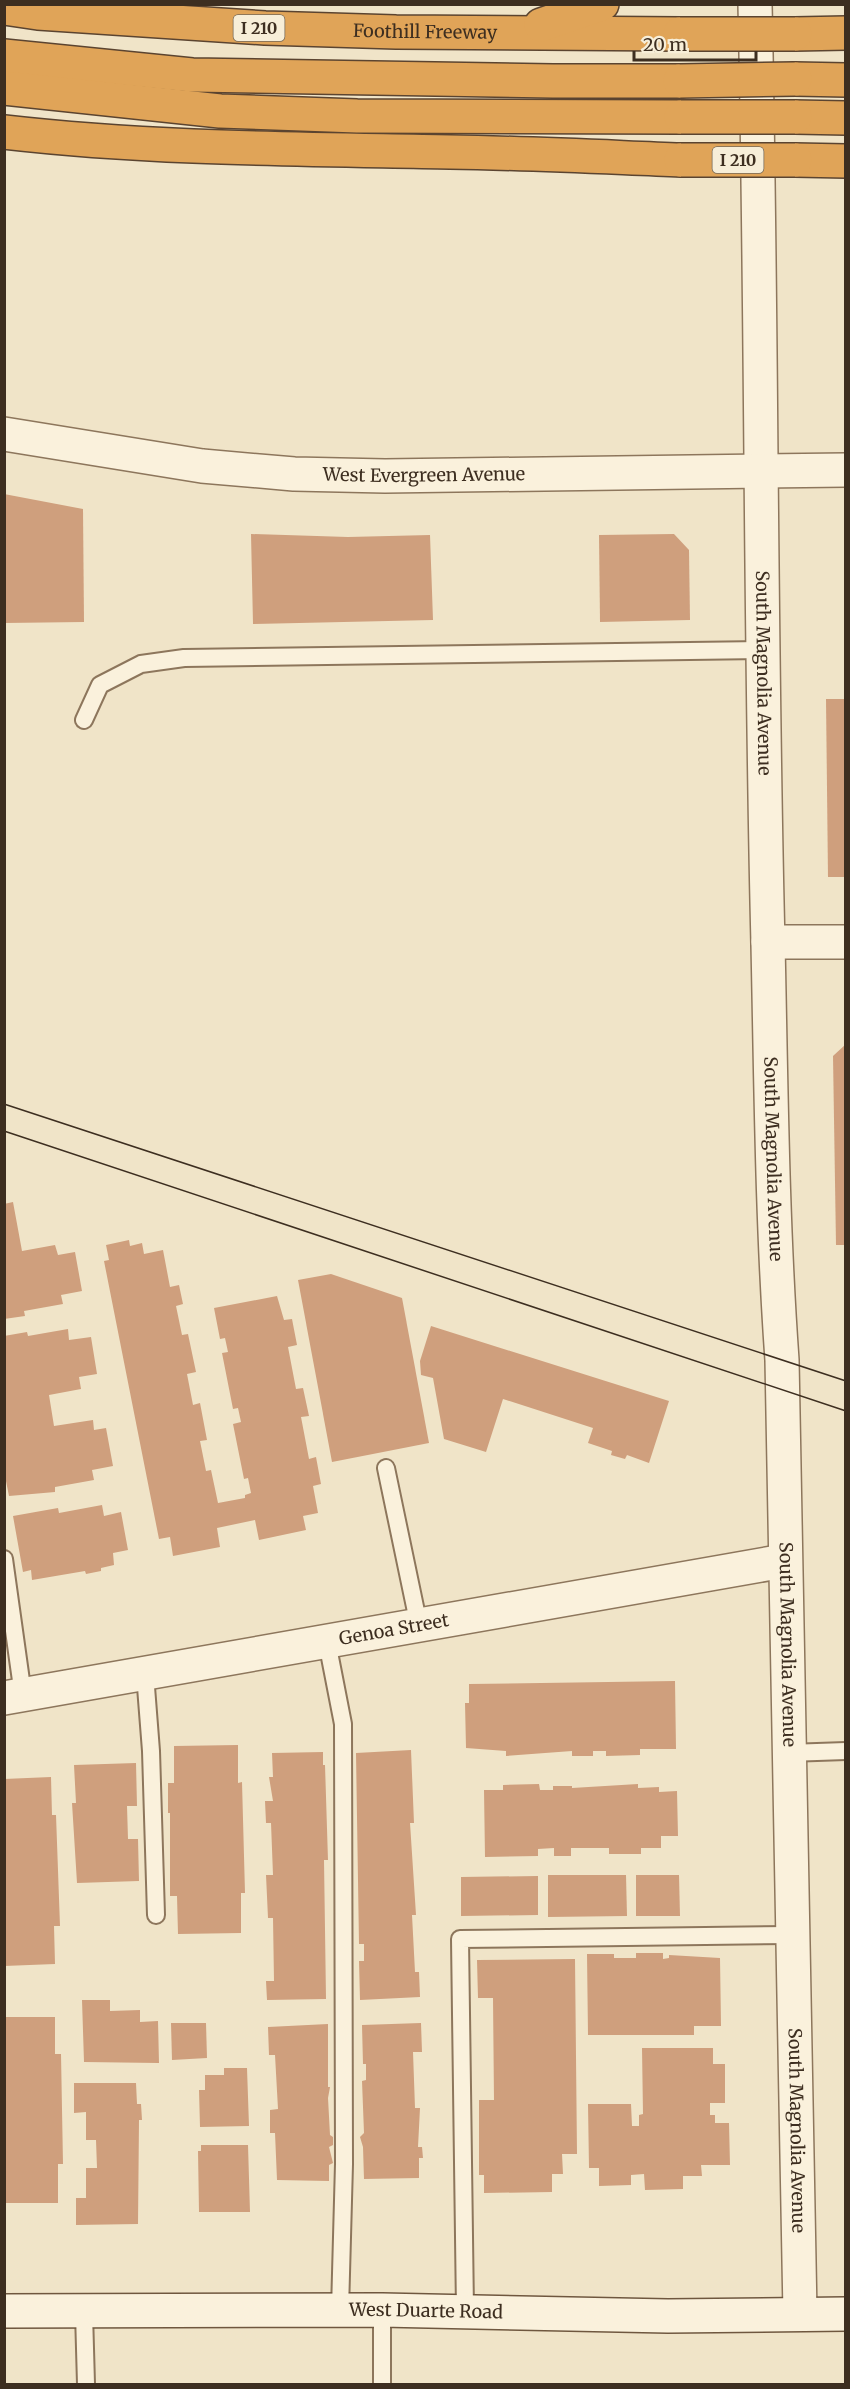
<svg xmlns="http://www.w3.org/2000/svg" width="850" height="2389" font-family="Merriweather,serif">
<rect width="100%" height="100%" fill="#f0e4c8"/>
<g fill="#cf9f7d">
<path d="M4,494L83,509L84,622L4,623Z"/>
<path d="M251,534L348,537L430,535L433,620L253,624Z"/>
<path d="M674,534L689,550L690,620L600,622L599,535Z"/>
<path d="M826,699H846V877H828Z"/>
<path d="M846,1044V1245H836L833,1056Z"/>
<path d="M13,1202L22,1251L55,1245L58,1255L75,1252L82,1291L61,1295L63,1304L24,1311L25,1316L4,1319V1204Z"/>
<path d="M129,1240L130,1246L142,1243L144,1254L163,1250L170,1287L179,1285L183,1304L176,1306L182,1335L188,1334L196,1372L187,1374L193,1405L200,1403L207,1440L200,1441L206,1471L211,1470L218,1503L245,1498V1495L251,1493L248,1478L244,1479L233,1424L241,1422L238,1408L233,1409L222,1353L228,1352L225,1338L220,1339L214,1308L277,1296L284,1320L292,1319L297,1345L288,1347L296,1389L303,1388L309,1416L301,1417L309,1459L316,1457L321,1484L313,1486L318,1513L303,1516L306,1530L259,1540L255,1520L217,1528L220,1547L173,1556L170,1537L159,1539L104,1261L109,1260L106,1245Z"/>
<path d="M331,1274L402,1298L429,1443L332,1462L298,1280Z"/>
<path d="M431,1326L669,1401L649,1463L627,1455L625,1459L611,1455L612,1451L588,1443L593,1428L503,1399L486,1452L444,1439L433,1378L421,1375L420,1361Z"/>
<path d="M68,1329L69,1340L91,1337L97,1374L79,1377L81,1389L49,1395L54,1426L93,1420L94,1430L106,1428L113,1466L92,1470L94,1480L55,1487V1492L9,1496L4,1471V1336L27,1332L28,1336Z"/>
<path d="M102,1505L104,1516L121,1512L128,1550L113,1553L114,1565L101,1568V1571L86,1574L85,1571L32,1580L31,1570L23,1572L13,1516L58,1508L59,1513Z"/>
<path d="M675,1681L676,1749H640V1755L606,1756V1751H593V1756H572V1751L506,1756V1751L466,1748L465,1703H469V1684Z"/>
<path d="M238,1745V1783L242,1782L245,1893H241V1933L178,1934L177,1896H170V1813H168V1783H174V1746Z"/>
<path d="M411,1750L414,1823H410L416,1915H412L415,1972H419L420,1997L360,2000L359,1961H364V1944H359L356,1753Z"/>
<path d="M323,1752V1765H325L328,1860H324L326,1999L267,2000L266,1981H274L273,1918H268L266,1875H273L271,1823H266L265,1801H273L269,1777H273L272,1753Z"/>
<path d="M136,1763L137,1806H127L128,1839H138L139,1881L77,1883L72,1803H76L74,1765Z"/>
<path d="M51,1777L52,1815H56L60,1926H54L55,1964L4,1966V1779Z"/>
<path d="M539,1784L540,1790H553V1786H572V1788L638,1784V1788L659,1787V1792L677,1791L678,1836H661V1848H641V1854H609V1848H571V1856H554V1848L538,1849V1856L485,1857L484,1790H503V1785Z"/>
<path d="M548,1875H626L627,1916L548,1917Z"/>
<path d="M636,1875H679L680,1916H636Z"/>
<path d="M538,1876V1915L461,1916V1877Z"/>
<path d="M636,1953H663V1959L669,1958V1955L720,1958L721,2026H694V2035H588L587,1954H614V1958H636Z"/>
<path d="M575,1959L577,2154H562L563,2174H552V2192L484,2193V2175H479V2100H494L493,1998H478L477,1960Z"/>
<path d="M82,2000H110V2011L140,2010V2022L158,2021L159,2063L84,2062Z"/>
<path d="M4,2017H55V2054H61L63,2164H58V2203H4Z"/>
<path d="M171,2023H206L207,2058L172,2060Z"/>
<path d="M421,2023L422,2052H413L415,2108H420L418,2147H422L423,2158H419V2178L364,2179L363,2147L360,2137L364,2133L362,2081L366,2080V2064H363L362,2025Z"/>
<path d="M328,2024V2087H330L328,2098L330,2135L333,2137V2145L329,2147L333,2163L329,2165V2181L277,2180L275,2133H270V2110L278,2109L275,2055H269L268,2027Z"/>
<path d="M642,2048H713V2064H725V2103H710V2115H715V2123H729L730,2165H701L702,2176H683V2189L645,2190L644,2174L631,2175V2185L599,2186V2168H589L588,2104H631L632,2126H639V2115L643,2114Z"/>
<path d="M224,2068H247L249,2126L200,2127L199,2090H205V2075H224Z"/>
<path d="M74,2083H136L137,2104H141L142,2120H139L138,2224L76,2225V2198H86V2168H97L96,2140H86V2112L74,2113Z"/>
<path d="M201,2145H248L250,2212H199L198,2151H201Z"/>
</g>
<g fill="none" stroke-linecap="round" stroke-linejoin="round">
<defs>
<g id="service">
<path d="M84,720L100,685L141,664L184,658L762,650"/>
<path d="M386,1468L419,1626"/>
<path d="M4,1559L23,1695"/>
<path d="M327,1642L343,1724L344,2164L340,2310"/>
<path d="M145,1674L151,1751L156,1915"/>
<path d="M788,1753L846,1751"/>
<path d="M382,2310V2384"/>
<path d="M465,2310L460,1939L792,1935"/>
<path d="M84,2313L86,2384"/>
</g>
<g id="minor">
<path id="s1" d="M755,4C762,318 760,631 768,944C771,1083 772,1221 782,1360L800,2314"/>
<path id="s2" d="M4,434L202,466L294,474L385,476L846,470"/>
<path d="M768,942H846"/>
<path id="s3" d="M4,1698L784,1561"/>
</g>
<g id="secondary">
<path id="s4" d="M4,2311L382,2310L668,2316L846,2314"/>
</g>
<g id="motorway">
<path id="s5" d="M4,8L38,13L265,28L396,32L680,34"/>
<path d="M541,25L602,4"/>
<path d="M795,34L846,33"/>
<path d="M4,56L192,75L553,81H680"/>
<path d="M795,79L846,80"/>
<path d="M4,88L220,111L357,116L681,117"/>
<path d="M795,117L846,118"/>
<path d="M4,132C152,149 301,149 450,152C527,153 604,157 681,160"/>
<path d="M795,160L846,161"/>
</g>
</defs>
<use href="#service" stroke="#8d765c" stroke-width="20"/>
<use href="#minor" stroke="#8d765c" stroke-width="36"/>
<use href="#secondary" stroke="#6f573f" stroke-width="36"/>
<use href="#motorway" stroke="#5b4430" stroke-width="36"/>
<use href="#service" stroke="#faf1dc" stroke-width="16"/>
<use href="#minor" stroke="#faf1dc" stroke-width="33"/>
<use href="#secondary" stroke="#faf1dc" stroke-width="33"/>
<use href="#motorway" stroke="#e0a458" stroke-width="33"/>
<g stroke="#3d2e20" stroke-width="1.5">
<path d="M4,1104L846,1381"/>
<path d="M4,1131L846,1411"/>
</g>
<defs>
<g id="motorway-bridge">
<path d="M680,34H795"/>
<path d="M680,81L795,79"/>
<path d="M681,117H795"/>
<path d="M681,160H795"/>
</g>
</defs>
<use href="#motorway-bridge" stroke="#5b4430" stroke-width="36" stroke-linecap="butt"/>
<use href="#motorway-bridge" stroke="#e0a458" stroke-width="33"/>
</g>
<g text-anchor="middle" stroke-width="4.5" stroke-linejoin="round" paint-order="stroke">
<g fill="#f7eed8" stroke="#756857" stroke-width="1.5">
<rect x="233.5" y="15" width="51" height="26" rx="4.5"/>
<rect x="712.5" y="147" width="51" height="26" rx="4.5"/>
</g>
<g font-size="16" font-weight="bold" fill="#3d2e20">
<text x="259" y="34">I 210</text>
<text x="738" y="166">I 210</text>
</g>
<g font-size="18" fill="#3d2e20" stroke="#f7eed8">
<text dy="6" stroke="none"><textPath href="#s5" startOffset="422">Foothill Freeway</textPath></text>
<text dy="6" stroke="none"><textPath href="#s2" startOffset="423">West Evergreen Avenue</textPath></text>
<text dy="6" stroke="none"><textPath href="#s1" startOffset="669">South Magnolia Avenue</textPath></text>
<text dy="6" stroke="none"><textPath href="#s1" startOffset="1155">South Magnolia Avenue</textPath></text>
<text dy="6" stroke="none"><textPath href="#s3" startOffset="396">Genoa Street</textPath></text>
<text dy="6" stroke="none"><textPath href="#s1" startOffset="1641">South Magnolia Avenue</textPath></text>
<text dy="6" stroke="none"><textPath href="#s1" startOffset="2127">South Magnolia Avenue</textPath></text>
<text dy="6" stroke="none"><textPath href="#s4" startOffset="422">West Duarte Road</textPath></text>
</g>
</g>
<rect width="850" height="2389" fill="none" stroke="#3d2e20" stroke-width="12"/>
<path d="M634 51v9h122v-9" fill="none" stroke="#3d2e20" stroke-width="3"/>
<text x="643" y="51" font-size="18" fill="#3d2e20" stroke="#f7eed8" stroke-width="4.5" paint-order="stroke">20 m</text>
</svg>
